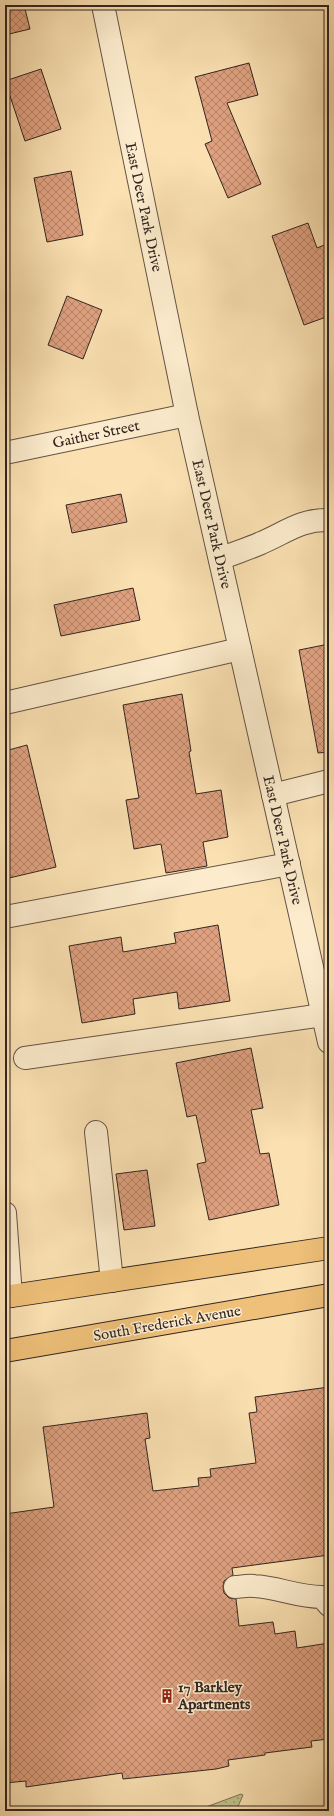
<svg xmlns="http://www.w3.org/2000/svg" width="334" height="1816" font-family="'IM FELL English',serif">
<defs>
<pattern id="grass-dots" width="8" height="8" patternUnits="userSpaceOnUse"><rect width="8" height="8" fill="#c0c28b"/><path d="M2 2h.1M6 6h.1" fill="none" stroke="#9d9d71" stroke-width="1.8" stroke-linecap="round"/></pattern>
<pattern id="building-cross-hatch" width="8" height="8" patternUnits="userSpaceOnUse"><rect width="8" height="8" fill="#dfa180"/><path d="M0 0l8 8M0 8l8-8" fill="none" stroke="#b58368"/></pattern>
</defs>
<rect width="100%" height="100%" fill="#fbe1b2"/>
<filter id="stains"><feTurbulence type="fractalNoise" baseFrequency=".005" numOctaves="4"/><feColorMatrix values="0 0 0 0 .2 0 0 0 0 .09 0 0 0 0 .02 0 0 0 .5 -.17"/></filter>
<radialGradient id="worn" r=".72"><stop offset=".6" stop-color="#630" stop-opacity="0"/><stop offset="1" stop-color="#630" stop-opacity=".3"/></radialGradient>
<path fill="url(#grass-dots)" stroke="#797456" d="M241,1794L243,1795L236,1811L198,1810Z"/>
<g fill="url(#building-cross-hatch)" stroke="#322521">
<path d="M5,5H24L30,29L5,35Z"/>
<path d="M249,63L258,95L227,103L261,184L228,198L205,144L212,141L195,77Z"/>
<path d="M41,69L61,129L25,141L5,81Z"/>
<path d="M71,171L83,235L47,242L34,178Z"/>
<path d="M308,223L317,248L329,243V316L304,325L272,236Z"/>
<path d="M67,296L102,310L83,359L48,345Z"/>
<path d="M121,494L127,522L72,533L66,505Z"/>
<path d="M133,588L140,620L61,636L54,605Z"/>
<path d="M329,644V752L318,753L299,650Z"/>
<path d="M182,694L191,751L189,752L196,794L221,790L228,837L203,842L207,866L166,873L161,844L134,849L126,800L139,798L123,705Z"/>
<path d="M27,745L56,867L5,879V751Z"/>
<path d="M218,925L230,1001L179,1009L177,992L133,999L135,1014L82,1023L69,946L121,937L123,952L176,943L174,933Z"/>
<path d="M251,1048L263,1108L251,1110L260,1154L269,1153L279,1205L209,1220L197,1164L206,1162L196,1115L187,1117L176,1063Z"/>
<path d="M147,1170L155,1226L124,1230L116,1174Z"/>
<path d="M329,1387V1555L232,1568L233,1575L224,1581L223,1587L224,1593L229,1598L236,1599L239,1626L273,1622L275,1634L295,1631L297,1648L329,1643V1739L311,1741L312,1747L265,1753V1755L228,1760L229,1766L216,1769L123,1779L122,1773L26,1787V1781L5,1783V1514L54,1507L43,1427L147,1413L150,1438L145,1439L153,1491L199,1486L198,1478L211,1477L210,1469L256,1463L249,1413L257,1412L255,1397Z"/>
</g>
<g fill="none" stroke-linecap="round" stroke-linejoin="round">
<defs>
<g id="minor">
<path d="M103,5L187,415L329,1042"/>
<path d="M5,453L187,415"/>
<path d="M220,559C234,553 248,549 261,543C285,533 301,519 329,520"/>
<path d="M5,703L240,649"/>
<path d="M273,795L329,781"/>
<path d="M5,917L289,864"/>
<path d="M25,1058L323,1015"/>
<path d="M96,1132L112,1281"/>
<path d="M5,1213L11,1296"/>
<path d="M235,1587C241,1587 247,1585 254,1586C277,1587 297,1597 322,1597L329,1605"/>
</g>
<g id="major">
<path d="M5,1297L329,1248"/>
<path d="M5,1351L329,1295"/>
</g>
</defs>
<use href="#minor" stroke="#645445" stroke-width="24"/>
<use href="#major" stroke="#322521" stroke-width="24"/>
<use href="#minor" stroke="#fceccd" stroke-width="22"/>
<use href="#major" stroke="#eec079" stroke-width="22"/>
</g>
<defs>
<symbol id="building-bare" viewBox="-9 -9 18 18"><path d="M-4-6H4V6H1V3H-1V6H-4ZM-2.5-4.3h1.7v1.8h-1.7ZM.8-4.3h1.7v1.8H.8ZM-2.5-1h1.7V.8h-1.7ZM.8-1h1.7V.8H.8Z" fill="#8f2418" stroke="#fceccd" stroke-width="2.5" paint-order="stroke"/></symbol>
</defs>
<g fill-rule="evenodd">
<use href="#building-bare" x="157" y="1686" width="20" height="20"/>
</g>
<g text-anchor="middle" stroke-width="3" stroke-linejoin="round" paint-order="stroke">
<g font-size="15" fill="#322521" stroke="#fceccd">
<text transform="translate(144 207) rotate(78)" y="5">East Deer Park Drive</text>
<text transform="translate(96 434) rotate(-12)" y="5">Gaither Street</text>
<text transform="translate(212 524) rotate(77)" y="5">East Deer Park Drive</text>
<text transform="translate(283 840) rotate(77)" y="5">East Deer Park Drive</text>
<text transform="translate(167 1323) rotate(-10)" y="5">South Frederick Avenue</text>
</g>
<g font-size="15" font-weight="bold" fill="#322521" stroke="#fceccd" text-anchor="start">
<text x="178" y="1692">17 Barkley<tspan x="178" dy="17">Apartments</tspan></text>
</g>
</g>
<rect width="334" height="1816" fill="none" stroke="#fbe1b2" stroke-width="20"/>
<rect x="6" y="6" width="322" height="1804" fill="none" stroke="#322521" stroke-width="2"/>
<rect x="10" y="10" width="314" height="1796" fill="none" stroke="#322521"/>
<rect width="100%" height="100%" filter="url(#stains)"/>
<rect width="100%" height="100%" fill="url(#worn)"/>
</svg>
